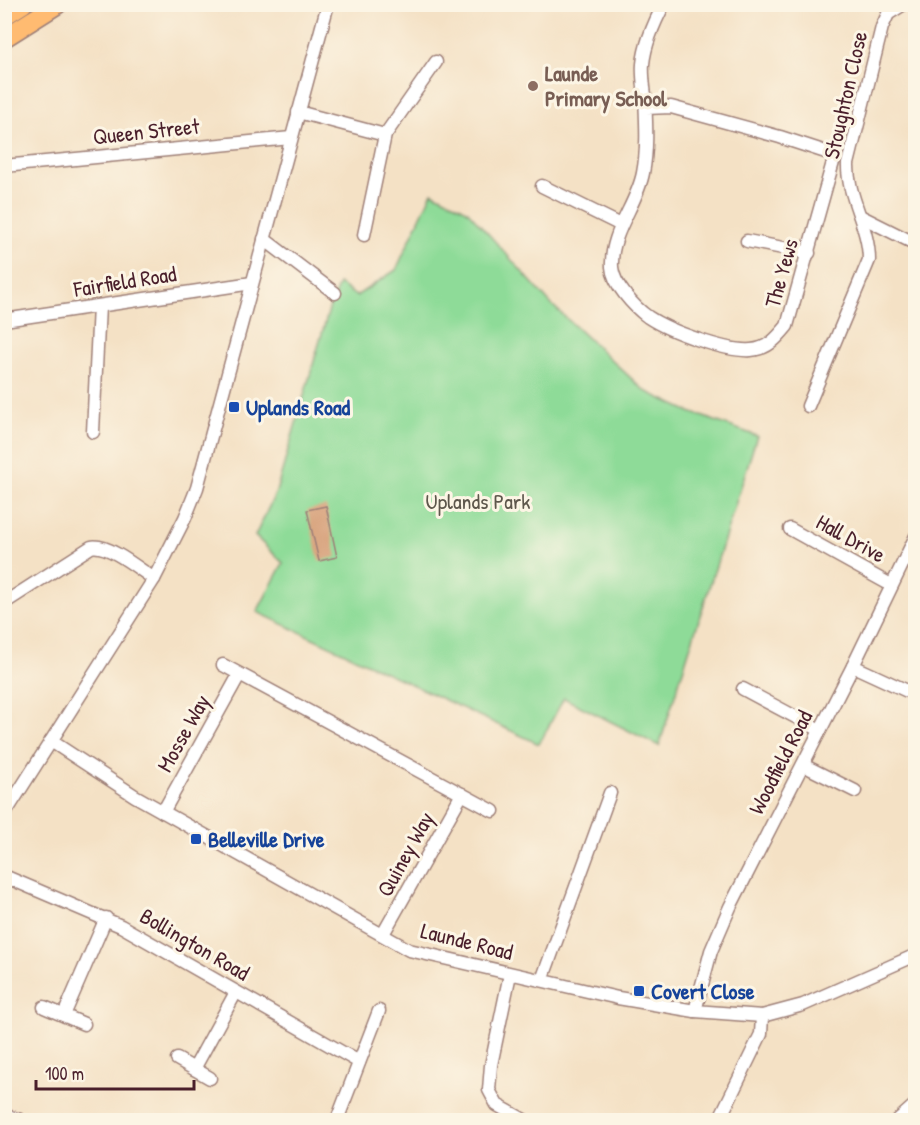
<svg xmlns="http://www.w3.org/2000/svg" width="920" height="1125" font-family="'Patrick Hand',sans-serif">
<rect width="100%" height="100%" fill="#fcf5e5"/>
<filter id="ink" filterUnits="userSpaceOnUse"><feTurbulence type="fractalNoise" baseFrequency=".0167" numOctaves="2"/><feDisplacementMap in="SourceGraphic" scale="12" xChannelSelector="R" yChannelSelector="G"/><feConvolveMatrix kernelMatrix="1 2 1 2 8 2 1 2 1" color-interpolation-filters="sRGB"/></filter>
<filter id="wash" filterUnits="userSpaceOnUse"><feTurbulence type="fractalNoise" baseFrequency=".008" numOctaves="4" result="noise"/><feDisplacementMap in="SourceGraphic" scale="24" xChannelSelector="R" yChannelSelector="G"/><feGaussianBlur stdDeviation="1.35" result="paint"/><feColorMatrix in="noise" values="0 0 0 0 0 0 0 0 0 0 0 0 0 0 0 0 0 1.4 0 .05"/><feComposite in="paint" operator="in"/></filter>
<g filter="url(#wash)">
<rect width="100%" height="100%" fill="#f4e1c5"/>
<path fill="#8edb98" stroke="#6c7d62" stroke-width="1.5" d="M432,192L467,210L551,304L645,391L690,412L757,436L659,746L564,698L539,744L257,612L283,563L255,536L276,492L330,306L339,284L356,296L396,270Z"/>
<g id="blocks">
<path fill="#d9a580" d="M326,506L337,557L319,561L307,510Z"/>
</g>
</g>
<g filter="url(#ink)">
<use href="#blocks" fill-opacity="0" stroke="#9f8078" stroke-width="1.5"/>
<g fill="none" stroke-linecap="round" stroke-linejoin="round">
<defs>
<g id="minor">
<path d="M646,108L671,107L780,137L835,155L787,326C777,338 768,349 751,350C726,352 669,331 648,317C634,307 613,284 612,267C610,232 637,205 643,173C648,147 646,121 645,96C644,86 642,74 643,64C645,43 654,23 664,4"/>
<path d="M298,112L385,135"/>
<path d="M4,166L291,138"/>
<path d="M542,186L621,225"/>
<path d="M860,216L916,244"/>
<path d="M364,235L385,135L436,62"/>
<path d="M264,239L335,293"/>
<path d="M747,241L809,253"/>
<path d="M4,320L252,283"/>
<path d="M808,406L869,260C869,226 847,197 848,164L882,27L888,14L904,4"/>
<path d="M93,432L99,306"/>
<path d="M790,529L891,585"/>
<path d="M4,603L91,547C108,543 139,569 154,579"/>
<path d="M223,665L493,811"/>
<path d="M853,666L916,695"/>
<path d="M743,689L820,730"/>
<path d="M51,741L135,796L409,950L618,998L695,1011L762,1016L803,1005L916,955"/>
<path d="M803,765L855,791"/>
<path d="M163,812L239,675"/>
<path d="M4,815L154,579L185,518L197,488L328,4"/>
<path d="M4,876L121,926L359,1062"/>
<path d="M383,934L462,794"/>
<path d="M510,974L491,1065L489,1090L497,1105L524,1120"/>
<path d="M542,980L610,793"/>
<path d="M44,1007L84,1024"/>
<path d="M695,1011L711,951L730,907L853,666L916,536"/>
<path d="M64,1015L106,918"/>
<path d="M177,1059L210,1078"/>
<path d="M194,1069L236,992"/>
<path d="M4,1115L20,1120"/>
<path d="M337,1120L379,1011"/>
<path d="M719,1120L761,1034L762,1016"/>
<path d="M898,1120L916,1104"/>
</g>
<g id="highway">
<path d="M4,16L23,4"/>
<path d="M4,38L58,4"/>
</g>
</defs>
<use href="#minor" stroke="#9f8078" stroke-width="15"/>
<use href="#highway" stroke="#9f8078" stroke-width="21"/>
<use href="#minor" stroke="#fff" stroke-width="12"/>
<use href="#highway" stroke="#ffbb71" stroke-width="18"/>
</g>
</g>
<circle fill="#8d6e63" stroke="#fcf5e5" stroke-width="2" cx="533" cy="86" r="6"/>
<g fill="#1a4fb4" stroke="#fcf5e5" stroke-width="2">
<rect x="228" y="401" width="12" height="12" rx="3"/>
<rect x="190" y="833" width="12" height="12" rx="3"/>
<rect x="633" y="985" width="12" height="12" rx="3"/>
</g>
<g text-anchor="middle" stroke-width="6" stroke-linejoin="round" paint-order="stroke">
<g font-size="22" font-weight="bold" fill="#785e54" stroke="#fcf5e5" text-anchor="start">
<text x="545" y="81">Launde<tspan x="545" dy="25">Primary School</tspan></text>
</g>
<g font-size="22" fill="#4a1f2b" stroke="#fcf5e5">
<text transform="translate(845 95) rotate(-77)" y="8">Stoughton Close</text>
<text transform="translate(146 131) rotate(-6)" y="8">Queen Street</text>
<text transform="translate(781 273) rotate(-74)" y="8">The Yews</text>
<text transform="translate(125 281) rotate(-9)" y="8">Fairfield Road</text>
<text transform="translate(851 538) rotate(29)" y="8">Hall Drive</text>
<text transform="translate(183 733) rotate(-61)" y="8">Mosse Way</text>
<text transform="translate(780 762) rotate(-63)" y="8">Woodfield Road</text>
<text transform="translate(405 854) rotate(-61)" y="8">Quiney Way</text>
<text transform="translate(467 941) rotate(14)" y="8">Launde Road</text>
<text transform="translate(195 944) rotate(30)" y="8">Bollington Road</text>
</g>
<g font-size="22" font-weight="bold" fill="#164399" stroke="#fcf5e5" text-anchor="start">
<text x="246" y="415">Uplands Road</text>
<text x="208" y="847">Belleville Drive</text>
<text x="651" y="999">Covert Close</text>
</g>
<g font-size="22" fill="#5e574c" stroke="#fcf5e5">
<text x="478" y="509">Uplands Park</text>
</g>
</g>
<rect width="920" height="1125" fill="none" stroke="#fcf5e5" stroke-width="24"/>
<path d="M36 1080v9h158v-9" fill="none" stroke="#4a1f2b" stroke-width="3"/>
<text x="45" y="1080" font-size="18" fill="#4a1f2b" stroke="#fcf5e5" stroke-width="4.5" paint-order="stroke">100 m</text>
</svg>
